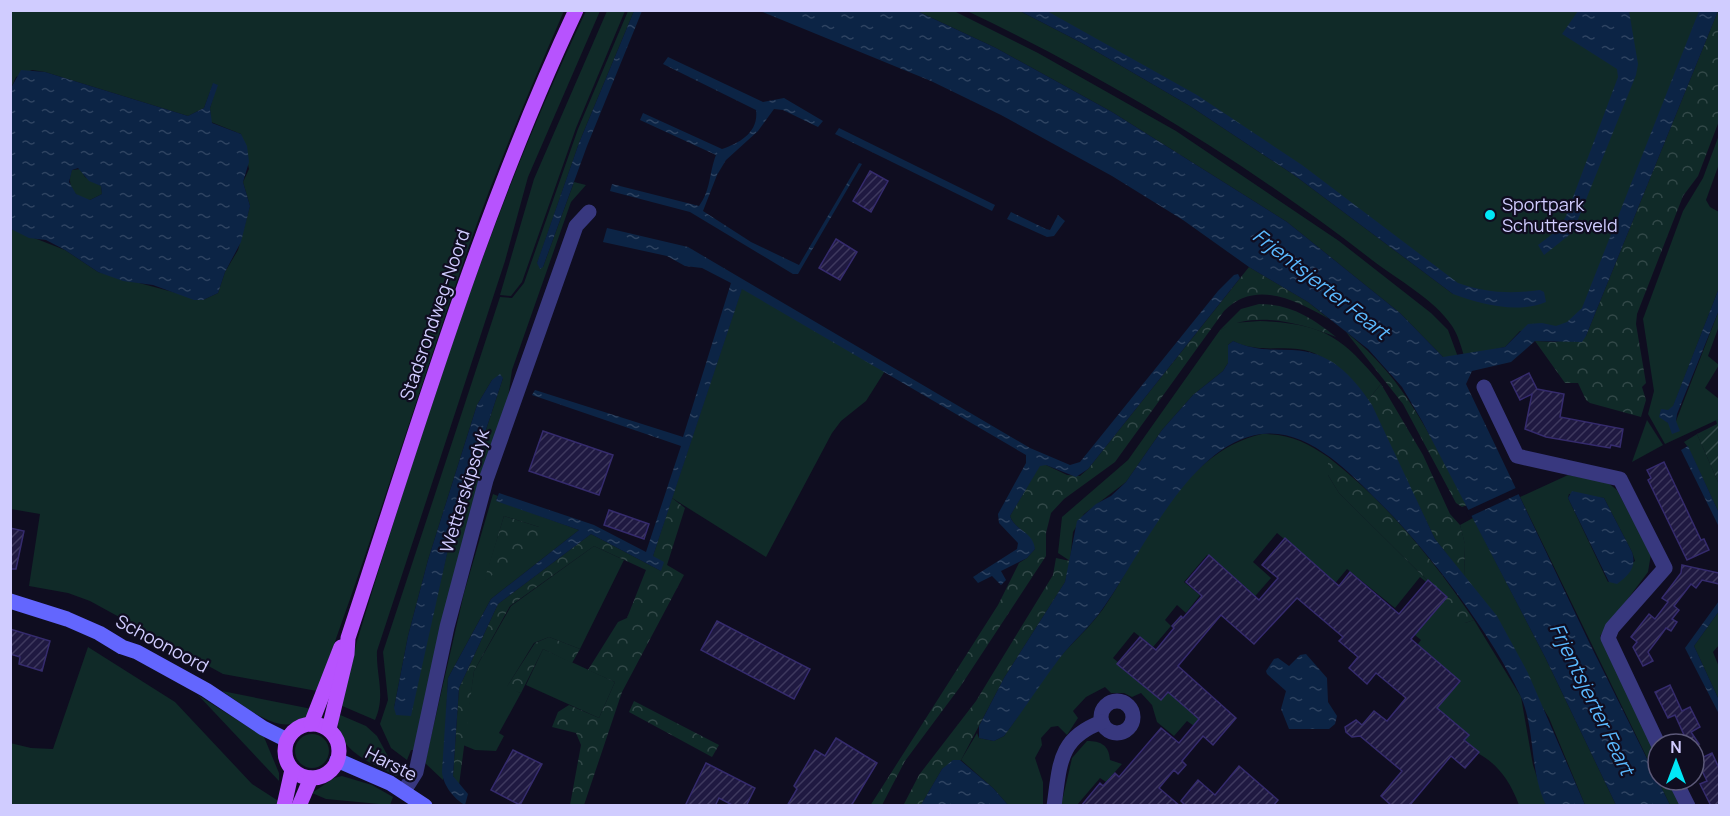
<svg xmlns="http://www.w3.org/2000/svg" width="1730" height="816" font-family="Manrope,sans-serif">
<defs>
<pattern id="forest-crowns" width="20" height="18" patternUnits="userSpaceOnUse" patternTransform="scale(1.5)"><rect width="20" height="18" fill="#102a28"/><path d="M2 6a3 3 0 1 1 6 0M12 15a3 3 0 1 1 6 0" fill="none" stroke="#324848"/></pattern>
<pattern id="garden-furrows" width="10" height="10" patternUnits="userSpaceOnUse" patternTransform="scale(1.5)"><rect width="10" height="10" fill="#102a28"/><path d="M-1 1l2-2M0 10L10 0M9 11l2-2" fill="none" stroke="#324848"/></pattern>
<pattern id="water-ripples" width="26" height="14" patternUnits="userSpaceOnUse" patternTransform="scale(1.5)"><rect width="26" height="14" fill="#0c2445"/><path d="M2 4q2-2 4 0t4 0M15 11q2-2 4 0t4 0" fill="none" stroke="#2e4361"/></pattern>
<pattern id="building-hatch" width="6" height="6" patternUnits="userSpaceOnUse" patternTransform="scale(1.5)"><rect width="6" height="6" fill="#1f1941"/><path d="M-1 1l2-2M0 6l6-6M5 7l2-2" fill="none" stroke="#3e395e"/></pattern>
</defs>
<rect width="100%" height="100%" fill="#0f0d20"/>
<g fill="#102a28" fill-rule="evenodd">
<path d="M502,10L564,11C531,87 498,164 470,243C418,392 372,543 317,691L223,674L90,601L68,593L29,586L40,514L11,509V229L65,250L98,272L203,300L218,293L225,272L238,250L250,206L243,182L249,169L241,134L211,122L210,108L217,85L213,84L204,108L188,116L45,72L32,70L16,77L11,88L10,11Z"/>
<path d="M586,11H600L528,177L505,261L377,651C376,676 386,695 375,720L340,705L357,641C422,428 490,212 586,11Z"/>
<path d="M607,11H625L576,128L522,282L511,296L500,295L534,179Z"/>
<path d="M628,11H634L579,143L539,258L537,263L543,267L574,182L586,185L571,202L512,370L508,398L415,750H411L407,760L391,748L380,724L388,700L383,652L500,297L512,298L524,283L578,129ZM503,378L451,536L437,596L394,708L408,636L428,560L477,405L492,380Z"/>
<path d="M917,11H954L1038,53L1176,131L1339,241L1431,313L1448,330L1458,357H1443L1400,313L1287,222L1112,112L996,48Z"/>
<path d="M967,11H1020L1082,43L1190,106L1294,175L1453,294L1451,287L1297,169L1033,11H1703L1584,316L1559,329L1520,331L1505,347L1464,356C1461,346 1458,335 1452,326C1434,299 1398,280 1372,260C1247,163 1110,79 967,11Z"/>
<path d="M1719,135V164L1706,200L1710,207L1719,212V288L1673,407L1663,418L1668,423L1676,421L1719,310V326L1708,356L1719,365L1705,388L1719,399V419L1665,444L1648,414L1654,391L1643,319L1683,211L1703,178Z"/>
<path d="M80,169L85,177L101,186L102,194L90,200C74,199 66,184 72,170Z"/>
<path d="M742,288L885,371L866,401L841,421L832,433L766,557L672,498Z"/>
<path d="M1260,321C1324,324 1341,336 1381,384L1368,400C1359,385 1328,357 1311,352C1286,343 1261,355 1233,341L1228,345V363L1223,371L1193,395L1162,430L1126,482L1084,514L1073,532L1070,561L1058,553L1062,517L1128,460L1220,330L1232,323Z"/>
<path d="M1647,420L1663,445L1632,462Z"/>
<path d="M1262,434C1289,434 1306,442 1328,457V475L1339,493L1442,595L1465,623L1474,620L1521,697L1533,765L1546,805H1519C1498,748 1461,745 1409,731L1454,676L1417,645L1421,640L1410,631L1441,594L1420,577L1395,608L1347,569L1327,593L1315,583L1324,572L1277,533L1253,562L1271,578L1250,602L1243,596L1248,589L1207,555L1184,582L1200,595L1186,613L1177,605L1165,620L1171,626L1153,647L1134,632L1113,658L1159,696L1165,689L1201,719L1194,726L1187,721L1174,736L1157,722L1152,705L1141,693L1132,697L1124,693H1111L1105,687L1086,697L1073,711L1078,718L1067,735L1058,726L1051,727L1041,738L1042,745L1035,758L1043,782V805H1008L993,788L961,760L977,733L979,738L994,741L1004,736C1023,710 1040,682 1060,657C1074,641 1090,627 1103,609C1145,547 1181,452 1262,434Z"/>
<path d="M1697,434L1719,484V513L1688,447L1684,442Z"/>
<path d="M1568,475L1607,482L1617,490L1651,554L1648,572L1600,636L1658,756V780H1670L1682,805H1670L1520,497ZM1569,494L1604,498L1632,552L1635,561L1608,582L1568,498Z"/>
<path d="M493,494L498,496L496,500L579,530L491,599L448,678L443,780L425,763L464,593ZM504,516L539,527L485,580Z"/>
<path d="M1473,518L1545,657L1616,805H1585L1549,718L1464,576L1465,545L1460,525Z"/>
<path d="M594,546L624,560L580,649L549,637L534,643L507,687L521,693L499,733L504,736L496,751L475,750L463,745L474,671L511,606Z"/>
<path d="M1719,611V645L1713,652L1719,667V700L1694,646Z"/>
<path d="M88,647L175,702L252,784L280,802L279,806L11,805L10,743L31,748L53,749Z"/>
<path d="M543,649L615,682L599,718L526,685Z"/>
<path d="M222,691L312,709C288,746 247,707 222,691Z"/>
<path d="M198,695L264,737L279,773V781Z"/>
<path d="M338,714L366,726L377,736L390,760L404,771L396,776C370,762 334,750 338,714Z"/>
<circle cx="312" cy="751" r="17"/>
<path d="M1087,741C1101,741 1109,745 1110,760L1122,764L1106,782L1100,778L1077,805L1061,806L1072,758Z"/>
<path d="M342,776L372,785L393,797L390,805L326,799L312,793L334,778Z"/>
</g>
<g fill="url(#forest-crowns)">
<path d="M1718,11L1719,121L1698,176L1683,196L1637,314L1636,324L1646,383L1642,387L1646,400L1641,417L1590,403L1586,400L1578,383H1565L1535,341L1555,342L1586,336Z"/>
<path d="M1249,267L1308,302L1329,319C1296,300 1255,279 1224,311L1115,462L1064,499L1051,513L1046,533V556L960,687L905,761L882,805L870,806L998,605L1019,563L1027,558L1035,549C1027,528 1015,530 1010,516L1040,465L1044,464L1067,475L1080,476L1088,469Z"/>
<path d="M1259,304C1290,304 1312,318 1336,337C1301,323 1255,310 1220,330L1241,309Z"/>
<path d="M1346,332C1407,380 1431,439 1467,505L1462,507L1456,503L1403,404Z"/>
<path d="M1381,384L1423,455L1450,514L1460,525L1465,544L1464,576L1435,539L1368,400Z"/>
<path d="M1328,457C1386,502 1433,559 1474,620L1465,623L1456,621L1440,597L1442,595L1339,493L1328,475Z"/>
<path d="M672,498L685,508L667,565L684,575L622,692L584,805H570L581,745L576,733L552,727L558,712L569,705L599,718L615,682L588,670L618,622L627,618L646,570L594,546L510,606L474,671L459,785L453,776L459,688L498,604L591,534L661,571L653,556Z"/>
<path d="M504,516L539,527L547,535L484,581Z"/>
<path d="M1056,558L1070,561L1065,582L1004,678L961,760L942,769L921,805L903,806L919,775L976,701L1053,575Z"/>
<path d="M549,637L580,649L572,663L543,649L521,693L506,688L535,643Z"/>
<path d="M634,701L719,745L712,757L629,712Z"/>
</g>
<path fill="url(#garden-furrows)" d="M1719,419V484L1697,434L1717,424L1716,420Z"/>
<g fill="url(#water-ripples)" fill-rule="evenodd">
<path d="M634,11H642L587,146L543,267L540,269L537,263L579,143Z"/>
<path d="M760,11H917L996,48L1112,112L1287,222L1400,313L1443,357L1505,347L1528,324L1542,323L1556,326L1567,322L1582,308L1699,11H1718L1586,336L1582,342L1535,341L1511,362L1472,371L1466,384L1589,642L1670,805H1616L1545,657L1422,421L1402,387L1368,349L1308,302L1249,267L1183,220L1112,176L1001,115L931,81Z"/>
<path d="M1020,11H1047L1197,95L1302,165L1458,283C1487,293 1510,294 1540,290L1544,292L1546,302C1517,314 1480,304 1453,294L1294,175L1190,106L1082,43Z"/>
<path d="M1578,11H1629L1638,64L1636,75L1573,232L1544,255L1538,245L1559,229L1566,216L1618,77L1617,69L1562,34Z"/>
<path d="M668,57L763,102L784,98L823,121L818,127L783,110L774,109L758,131L726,160L717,175L703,211L751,242L799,265L859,163L862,164L798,274H793L690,212L610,191L612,184L699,206C711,190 709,173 716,155L640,120L643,113L722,149C740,143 759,132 756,110L663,64Z"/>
<path d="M21,70L45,72L188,116L204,108L213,83L218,85L210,108L212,123L241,134L247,146L249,162L243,182L250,206L241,242L225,272L218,293L203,300H194L153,285L123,281L98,272L65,250L46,240L29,238L11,229V88ZM78,168L89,181L101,186L102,194L90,200L76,194L69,182L72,170Z"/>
<path d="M839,128L995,205L992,211L835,134Z"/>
<path d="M1011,212L1046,229L1050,230L1058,215L1065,221L1054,236L1047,237L1007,219Z"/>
<path d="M607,228L688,247L1030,448L1070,465L1080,462L1218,291L1234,275L1238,274L1240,278L1088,469L1076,477L1046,465L1040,466L1010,516C1015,531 1033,531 1035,549L1027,558L1001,571L1006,580L1001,585L992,576L978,583L973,577L1017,549L1018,543L999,523L998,514L1026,463V455L742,289L653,556L664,562L661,571L591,534L498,604L459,688L453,776L468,794L465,805C454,799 443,785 442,772L448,678L491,599L579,530L496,501L499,493L594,525L646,552L681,446L532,395L535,390L683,437L731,283L702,268L685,266L667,256L603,242Z"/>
<path d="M1719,288V310L1677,414L1676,421L1680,431L1672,434L1668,423L1659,417L1661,409L1668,410L1673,406Z"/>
<path d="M1233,341C1252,350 1271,350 1292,350C1330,351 1352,375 1372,405L1435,539L1497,616L1528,673L1585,805H1546C1529,771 1536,729 1520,695C1493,636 1426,548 1379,502C1349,472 1308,428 1261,434C1188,444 1140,558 1101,611C1089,628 1072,642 1059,659C1040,684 1023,711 1004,736L994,741L979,738V726L1004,678L1065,582L1077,521L1096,504L1111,496L1126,482L1162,430L1193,395L1223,371L1228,363V345Z"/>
<path d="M500,374L503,378L451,536L411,716L396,715L394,708L408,636L428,560L477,405L492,380Z"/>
<path d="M1688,446L1719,513V527L1681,450Z"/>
<path d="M1572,491L1604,498L1632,552C1637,567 1629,575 1617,584L1609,582L1568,498Z"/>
<path d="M1719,601V611L1694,646L1719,700V714L1685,648Z"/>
<path d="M1306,654L1327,678L1328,702L1337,716L1335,724L1329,729H1289L1281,709L1286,691L1267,674L1266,671L1274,659L1278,658L1289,666L1300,655Z"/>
<path d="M953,760H960L993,788L1008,805H921L942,769Z"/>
</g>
<path fill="#0f0d20" d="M1518,487L1521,493L1469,517L1466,511Z"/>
<g fill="url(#building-hatch)" stroke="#352b6d" stroke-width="1.5">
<path d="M870,171L888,181L871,212L853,201Z"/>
<path d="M836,239L857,252L840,280L819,268Z"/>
<path d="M1529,373L1537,389L1564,394L1560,417L1623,429L1620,447L1611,445L1610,448L1546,437L1525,429L1532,394L1520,400L1511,382Z"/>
<path d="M543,431L613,455L599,495L529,471Z"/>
<path d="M1664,462L1701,540L1704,539L1709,550L1687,560L1648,480L1651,478L1647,470Z"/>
<path d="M609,510L649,524L644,539L604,525Z"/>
<path d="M10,528L24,531L16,569H10Z"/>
<path d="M1285,538L1339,586L1350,572L1399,614L1428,580L1447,597L1411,639L1460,681L1437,708L1469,735L1464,740L1479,752L1465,768L1451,756L1409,806H1392L1381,796L1402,771L1360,736L1352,737L1346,732L1345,727L1356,720L1362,725L1374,711L1387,721L1406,698L1376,673L1367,684L1349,668L1358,657L1339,641L1343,637L1297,598L1254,644L1221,615L1178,666L1236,718L1213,745L1203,736L1182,761L1186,765L1178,774L1174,770L1159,788L1180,806H1081L1100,783L1103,786L1115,773L1119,777L1161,728L1179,743L1199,719L1168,692L1161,700L1117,664L1140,637L1156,650L1174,628L1172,626L1181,616L1183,618L1202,596L1186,582L1209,555L1259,600L1278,578L1262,565Z"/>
<path d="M1682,565L1719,573V584L1702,580L1696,588L1691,584L1674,606L1679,610L1672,619L1677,622L1671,631L1666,628L1658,639L1648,652L1653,661L1643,666L1633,647L1637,642L1631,637L1649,614L1655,619L1668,602L1662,598L1681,573Z"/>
<path d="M717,621L810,669L794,699L701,650Z"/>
<path d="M10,629L50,641L42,671L19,664L20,657L10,654Z"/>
<path d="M1670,685L1682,711L1690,707L1700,727L1691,732L1699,744H1668L1684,735L1675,715L1668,718L1655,692Z"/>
<path d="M836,738L877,763L851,806H787L797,789L794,786L815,750L825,756Z"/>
<path d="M513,750L542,764L520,805L491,790Z"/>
<path d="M1712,753L1719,768V806H1711L1700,784L1707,781L1697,760Z"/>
<path d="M706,763L755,788L746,806H734L719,798L715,806H685Z"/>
<path d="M1239,766L1278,800L1273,806H1186L1181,801L1198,780L1215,795Z"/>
</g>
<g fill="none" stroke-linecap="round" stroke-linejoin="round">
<g stroke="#38387f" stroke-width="15">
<path d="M1484,387L1517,456L1620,479L1665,568L1612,628L1608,638L1658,744"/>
<circle cx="1117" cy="717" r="16"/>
<path d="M1675,780L1688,806"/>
<path d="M404,791L416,772L447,627L486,480L576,226L589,212"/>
<path d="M1054,806C1060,765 1058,738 1102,722"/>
</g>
<g stroke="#6366fe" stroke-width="15">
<path d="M10,601L67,619L99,633L122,647L137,652L206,690L263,728L287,740"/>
<path d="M337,760L390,783L425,806"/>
</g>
<g stroke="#b753fe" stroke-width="15">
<circle cx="312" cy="751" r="27"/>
<path d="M311,724L341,647"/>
<path d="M329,729L347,654L348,638C418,426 481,212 576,10"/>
<path d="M284,806L292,770"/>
<path d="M299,806L311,778"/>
</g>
</g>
<circle fill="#01e7f6" stroke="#0f0d20" stroke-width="2" cx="1490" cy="215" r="6"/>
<g text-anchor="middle" stroke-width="4.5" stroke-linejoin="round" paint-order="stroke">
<g font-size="18" fill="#d0ccff" stroke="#0f0d20" text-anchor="start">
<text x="1502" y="211">Sportpark<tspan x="1502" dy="21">Schuttersveld</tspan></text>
</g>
<g font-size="18" fill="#d0ccff" stroke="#0f0d20">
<text transform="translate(435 315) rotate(-71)" y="6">Stadsrondweg-Noord</text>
<text transform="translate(465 491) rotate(-73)" y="6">Wetterskipsdyk</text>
<text transform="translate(162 644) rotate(28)" y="6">Schoonoord</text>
<text transform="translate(391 764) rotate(27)" y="6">Harste</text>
</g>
<g font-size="20" font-style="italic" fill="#5ab9fe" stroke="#0f0d20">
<text transform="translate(1321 284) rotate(38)" y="7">Frjentsjerter Feart</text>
<text transform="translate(1592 699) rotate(64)" y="7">Frjentsjerter Feart</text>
</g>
</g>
<rect width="1730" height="816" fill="none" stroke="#d0ccff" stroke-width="24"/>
<g transform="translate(1676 762)"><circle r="28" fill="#0f0d20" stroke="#5c5979" stroke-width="1.5"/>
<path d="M0-4.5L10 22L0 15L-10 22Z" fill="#01e7f6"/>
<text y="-9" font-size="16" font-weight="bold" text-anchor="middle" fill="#d0ccff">N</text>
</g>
</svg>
